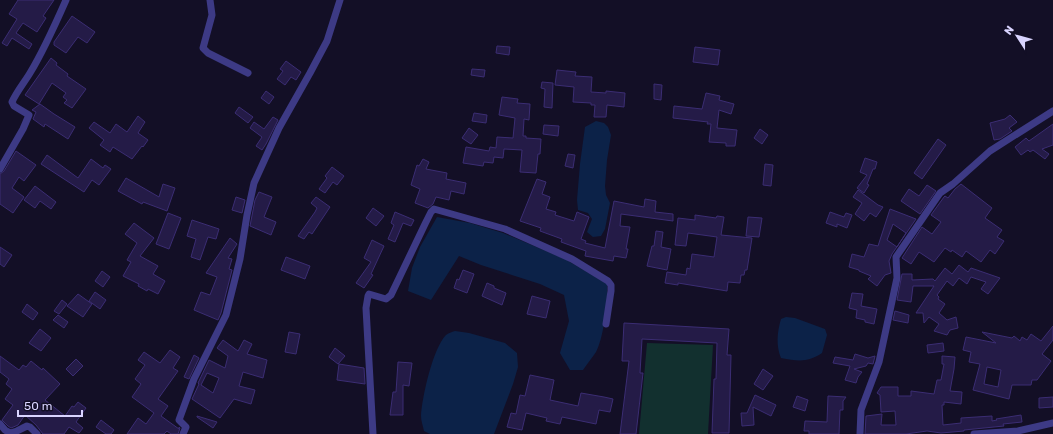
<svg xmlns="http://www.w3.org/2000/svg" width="1053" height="434" font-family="Rubik,sans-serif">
<rect width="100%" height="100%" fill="#130f26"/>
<path fill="#12302f" d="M647,343L713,345L708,434H639Z"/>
<g fill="#0c2248">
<path d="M596,121L604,123L608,127L611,135L607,160L605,186L606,195L610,203L605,229L601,236L593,237L587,232L592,219L588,213L578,210L577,200L580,164L585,127Z"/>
<path d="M437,217L470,223L503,233L565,259L607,284C608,301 604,337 596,352C592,358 587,364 583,370H570L560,353L569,321L564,295L540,284L481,265L459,256L431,300L408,291L412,268L420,247Z"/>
<path d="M786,317L795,318L825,329L827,335L822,353C807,363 798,361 781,358C776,346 777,332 781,319Z"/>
<path d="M455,331L469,333L505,343L517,353L518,367L513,384L494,434H430L424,431C423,426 421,421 421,416C422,397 433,348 446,335C448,333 452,332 455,331Z"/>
</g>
<g fill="#241b47" stroke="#3b2d73" fill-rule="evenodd">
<path d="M18,0H54L43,16L46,18L37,32L23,23L16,33L32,44L29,49L12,38L7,46L2,43L17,19L9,14Z"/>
<path d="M72,16L95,32L87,43L78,37L66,53L54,45V42Z"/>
<path d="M497,46L510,47L509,55L496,53Z"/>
<path d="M695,47L720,50L718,65L693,62Z"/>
<path d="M51,58L57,63L56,65L68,74L67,76L86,89L72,108L64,103L67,100L63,97L66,93L52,83L39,104L25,95Z"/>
<path d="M286,61L301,72L296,80L291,77L285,85L277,79L283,71L280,69Z"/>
<path d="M472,69L485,70L484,77L471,75Z"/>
<path d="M557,70L576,72L575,76L592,77L591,92L606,93V91L625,93L624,107L607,105L606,117H594L595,105H591V103L573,102L574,87L555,85Z"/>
<path d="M542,82L553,83L552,108L544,107L545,89L541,88Z"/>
<path d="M654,84L662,85L661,100L654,99Z"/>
<path d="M266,91L274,97L269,104L261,98Z"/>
<path d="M706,93L720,96L719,100L734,104L731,114L719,110L717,128L737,130L735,146H726V143L709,142L711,124H707L708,122L673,118L674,106L702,109Z"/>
<path d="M502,97L518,99L517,103L530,104L529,120L524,119L523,136H526V138L541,139L540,154H538L536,173L520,172L522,150L504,149L503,158L494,157L493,163L484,162L483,166L463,163L466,147L489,151L490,147L496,148L497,137L513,138L515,118L499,115Z"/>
<path d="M40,104L54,114L75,127L68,139L45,124L44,127L33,119L36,112L32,110Z"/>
<path d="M239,107L253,117L248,123L235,113Z"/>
<path d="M474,113L487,115L486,123L472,121Z"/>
<path d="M1010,115L1017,122L1009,128L1012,131L1000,139L994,140L990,123L1005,119Z"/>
<path d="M138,116L145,122L138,133L148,140L143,147L142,146L132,159L113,147L110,152L100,145L104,140L89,128L94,122L110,133L116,124L127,132Z"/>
<path d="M273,117L278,120L266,144L262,150L256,146L262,137L250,128L254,122L264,129Z"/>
<path d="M1053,124V145L1042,149L1049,154L1045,159L1033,150L1030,152L1028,150L1021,155L1015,147L1026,138L1029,141Z"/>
<path d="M544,125L559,126L558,136L543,134Z"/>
<path d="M469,128L478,135L471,144L462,138Z"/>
<path d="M760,129L768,135L762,144L754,138Z"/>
<path d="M938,139L946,145L922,179L914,173Z"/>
<path d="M16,151L36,165L24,181L19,177L12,188L24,197L13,213L0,204V174L4,171Z"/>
<path d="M568,154L575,155L573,168L565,166Z"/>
<path d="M47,155L78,178L91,159L103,168L105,165L111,169L99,185L92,180L84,192L41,164Z"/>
<path d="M865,158L877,162L875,169H873L867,184L869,185L864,193L857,188L867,175L860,172Z"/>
<path d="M423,159L429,162L426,169L447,173L446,179L466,183L464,194L451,191L449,200L436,197L433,204L428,208L415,203L420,189L411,185L417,165L419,166Z"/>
<path d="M765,164L773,165L771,186L763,185Z"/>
<path d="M332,167L344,176L337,185L333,182L325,193L319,189L327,178L325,176Z"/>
<path d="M126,178L159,197L163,184L175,188L167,211L143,202L142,204L118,191Z"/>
<path d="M537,179L546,182L542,194L550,197L546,209L556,212L555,215L574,221L577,212L589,217L581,239L586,241L585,243L605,248L614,201L644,207L645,199L656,201L655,212L673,214V221L621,214L620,226L630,227L626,249H628L626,258L614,256L613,261L585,256L586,251L561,242L562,239L540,231L541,228L520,221Z"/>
<path d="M961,184L992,208L985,218L1002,230L997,237L1004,241L995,254L990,250L981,262L966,251L962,257L952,250L951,252L945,248L934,262L919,252L911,264L902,258L922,227L932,234L941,222L931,215L944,197L945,196L948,198L955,189Z"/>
<path d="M927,185L936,191L920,214L901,201L909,189L919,196Z"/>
<path d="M35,186L56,202L51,209L40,201L35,208L24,200Z"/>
<path d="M858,190L878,205L883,207L876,217L870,213L864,221L855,214L862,203L853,197Z"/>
<path d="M259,192L272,197L264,217L276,222L271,235L250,226L255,200Z"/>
<path d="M236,197L245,200L242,213L232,210Z"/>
<path d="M316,197L330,207L312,234L309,232L304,239L298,236L315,212L317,208L311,203Z"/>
<path d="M373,208L384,216L376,226L366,218Z"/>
<path d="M890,209L916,219L892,254L889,261L891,273L885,275L877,286L868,279L871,276L859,271V270L849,267L852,254L864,257L869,244L878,246ZM893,224L906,233L897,247L887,240Z"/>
<path d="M395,212L414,220L411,226L403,223L395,242L388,239L394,225L391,223Z"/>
<path d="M830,212L844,217L846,213L852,215L847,228L837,224V227L826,223Z"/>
<path d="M168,213L181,218L169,249L156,244Z"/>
<path d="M695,215L716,218L717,216L724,217L721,235L752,238L747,270H745L744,275H741L740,283L728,282L727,291L678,283V285L665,283L667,272L686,275L687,268L690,269L692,254L714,257L717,237L688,233L686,246L675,245L678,218L695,220Z"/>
<path d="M748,217L762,218L759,237L746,236Z"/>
<path d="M192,220L219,229L216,239L208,237L200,260L191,257L196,239L187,236Z"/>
<path d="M134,223L154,238L140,256L158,266L153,274L165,281L158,294L148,289L147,291L138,286L139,284L123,276L131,262L127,260L137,243L125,234Z"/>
<path d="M656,231L663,232L661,247L671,249L667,270L647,266L652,246H654Z"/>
<path d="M230,238L237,244L228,258L232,259L229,269L232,270L221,313L218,320L194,310L201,292L210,295L217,277L206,273Z"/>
<path d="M372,240L384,246L371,274L373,275L364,288L356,283L371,262L364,258Z"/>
<path d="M0,247L12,255L4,267L0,264Z"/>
<path d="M286,257L310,266L305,279L281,270Z"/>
<path d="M959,265L968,272L971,268L1000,278L988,294L981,289L986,282L971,277L967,284L959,278L953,286L947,281L937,295L939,297L938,299L945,304L939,313L947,320L956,317L958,328L950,330L947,335L934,331L939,324L929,317L924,323L923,313H916L934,286H913L911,302L897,300L902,274H912V280L933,279L935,281L945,268L952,274Z"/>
<path d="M463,270L474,274L467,293L454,288L457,279L459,280Z"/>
<path d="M102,271L110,277L103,287L95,281Z"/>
<path d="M487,283L494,286V288L506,293L502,305L482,296Z"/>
<path d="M95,292L106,300L100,309L89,301Z"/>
<path d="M852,293L863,294L861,306L877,309L874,324L865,322V320L856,318L857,310L849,308Z"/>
<path d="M78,294L92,304L83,317L67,306Z"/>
<path d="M532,296L550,301L546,318L527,314Z"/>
<path d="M62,300L67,304L59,314L54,311Z"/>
<path d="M27,304L38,313L33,320L22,312Z"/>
<path d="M895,311L909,315L908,323L893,320Z"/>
<path d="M58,315L68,322L64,328L53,320Z"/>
<path d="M624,323L729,329L727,355H731L729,433H712L714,379H716L717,343L642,339L640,373H643L636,434H620L629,361H622Z"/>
<path d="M1053,326V340L1042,354L1051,361L1037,380H1032L1031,385H1012L1009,399L973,390L980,364L969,362L971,352L963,350L966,337L996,343L982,332L1012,338L1014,336L1020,341L1022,337L1027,340L1031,334L1041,341ZM987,367L1001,370L998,387L984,384Z"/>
<path d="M40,329L51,338L41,351L29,343Z"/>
<path d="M289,332L300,334L296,354L285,352Z"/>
<path d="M223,340L238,351L244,340L252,344L247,354L267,360L263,378L243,372L239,386L255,390L251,404L234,399L220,418L192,399L199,384L198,383L199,381L209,360L225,368L228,356L217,348ZM207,373L219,378L213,393L201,385Z"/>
<path d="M943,343L944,351L928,353L927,345Z"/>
<path d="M335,348L345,356L338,364L329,357Z"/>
<path d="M170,350L180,357L173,368L178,371L158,399L168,406L161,416L179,429V427L180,428L178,434H171L167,431L164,434H127L138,418L146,424L154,413L132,397L141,384L135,379L145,365L138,360L144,352L160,363Z"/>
<path d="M855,354L868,358L875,356L873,364L868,363L866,366L854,369L862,372L858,377L856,383L845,380L850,366L833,363L835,357L853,360Z"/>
<path d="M194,355L199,358L189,379L184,377Z"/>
<path d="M0,356L19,370L23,365L26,367L31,361L42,370L43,368L60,384L45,400L65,416L72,406L74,407L78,402L86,408L76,422L83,428L79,433L69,427L64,434H43L36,425L25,415L18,425L11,428L8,426L2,420L13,405L5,399L12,389L6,384L9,379L0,372Z"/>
<path d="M942,356L955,357L954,369L950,391L962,392L961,404L944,402V405H942L943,425L961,423V418L992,416V421L997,420L996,419L1021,415L1022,422L1003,424L1004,426L964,430V431L941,433L927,431L906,434H865L866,416L882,414L881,425H896L895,411L881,412L880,395L877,393L881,387H898V396H911V391L934,394L937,380H941L944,364H942Z"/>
<path d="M76,359L83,366L73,376L66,369Z"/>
<path d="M398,362L412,363L409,386L403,385V415H390L393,392H396Z"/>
<path d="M339,364L364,368L365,384L337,380Z"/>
<path d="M763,369L773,376L763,390L754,384Z"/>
<path d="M530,375L554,380L550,400L578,406L581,393L604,397L613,399L610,412L599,410L596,424L562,417L560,424L546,421L547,418L526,413L522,430L507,427L511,413L516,414L520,395L525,396Z"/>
<path d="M755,395L776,405L771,416L753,407L754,425L742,426L741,413H747Z"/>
<path d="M797,396L808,400L805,411L793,407Z"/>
<path d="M828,396L846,397L843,401V410H840L839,434H809V431H804L805,421L827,422Z"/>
<path d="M1053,397V407L1039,408V398Z"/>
<path d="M197,416L217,422L213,428L197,417Z"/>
<path d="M101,420L114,430L111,434H106L96,427Z"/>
</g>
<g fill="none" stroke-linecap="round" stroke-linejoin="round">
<g stroke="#3d3a85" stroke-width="7">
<path d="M210,0L212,15L203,48L208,53L248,73"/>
<path d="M0,169L23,129L29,115L14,106L12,102C17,91 24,83 30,73C44,50 55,25 66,0"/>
<path d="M0,424L5,430L10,433L17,431L27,426L30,427L37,434"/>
<path d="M183,434L186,427L179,420L194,379L226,315L240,259L247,215L254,183L279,128L310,73L327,41L340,0"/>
<path d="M373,434L366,308L368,296L369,294L386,299L391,295L425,224L431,212L434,209L505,229L572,259L608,281L611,285V291L606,324"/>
<path d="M860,434L861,410L879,362L897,278L896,257L940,193L953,184L990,151L1053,111"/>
<path d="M974,434L1018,431L1053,423"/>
</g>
</g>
<g transform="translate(1017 36) rotate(306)" stroke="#130f26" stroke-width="3" paint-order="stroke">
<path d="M0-3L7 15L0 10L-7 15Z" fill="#d9d4ff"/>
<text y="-6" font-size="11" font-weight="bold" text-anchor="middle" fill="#d9d4ff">N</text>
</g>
<path d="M18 410v6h64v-6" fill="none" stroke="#d9d4ff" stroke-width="2"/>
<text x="24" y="410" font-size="12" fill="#d9d4ff" stroke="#130f26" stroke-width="3" paint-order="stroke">50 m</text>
</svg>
